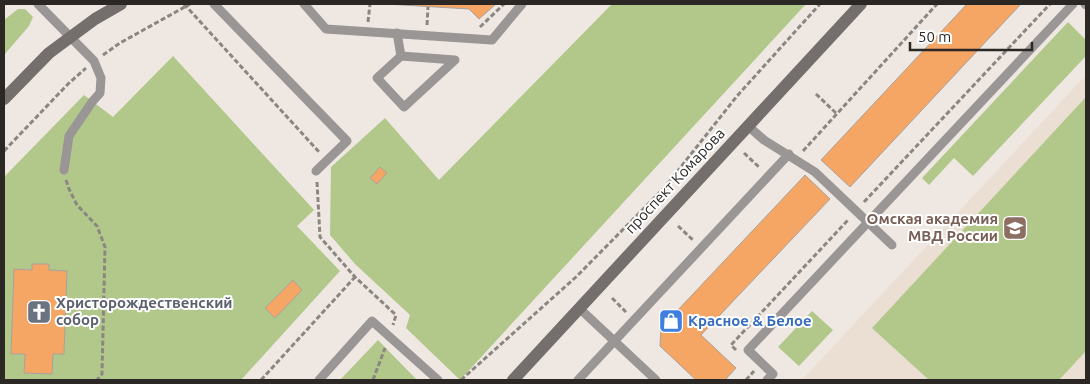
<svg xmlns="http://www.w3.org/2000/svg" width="1090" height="384" font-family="Ubuntu,sans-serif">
<rect width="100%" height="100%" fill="#efe8e2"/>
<path fill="#ebded2" d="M1086,75V380H802Z"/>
<g fill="#b1c88a">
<path d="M612,4H806L460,380L406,328L410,315L355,264L330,235L331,167L385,118L439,180Z"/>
<path d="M18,9H25L33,17L29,26L4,55V20Z"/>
<path d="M1068,22L1086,40V56L973,176L954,158L929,185L922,178Z"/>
<path d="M173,56L314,210L297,226L340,271L241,380H4V177L84,95L113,117Z"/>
<path d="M1086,97V351L1059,380H929L872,328Z"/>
<path d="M812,311L833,330L799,366L778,347Z"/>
<path d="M378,340L417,380H340Z"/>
</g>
<g fill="#f5a564" stroke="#a9a29d">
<path d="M386,4H496L479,19L469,9Z"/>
<path d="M967,4H1021L850,187L821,160Z"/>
<path d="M380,167L387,173L377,184L370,178Z"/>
<path d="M805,175L830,199L701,335L736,368L725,380H696L660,346L661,328Z"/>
<path d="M32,264H49V270L67,271L64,354H53L52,374L24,373L25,354H11L14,269L32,270Z"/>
<path d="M293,280L302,290L275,318L265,308Z"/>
</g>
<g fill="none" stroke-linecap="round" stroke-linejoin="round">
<g stroke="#8b8682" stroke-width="3" stroke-dasharray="5 2.5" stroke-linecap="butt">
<path d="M184,4L320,153"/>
<path d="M368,22L370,4"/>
<path d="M427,25L428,7"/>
<path d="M480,27L504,4"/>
<path d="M103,55L120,43L190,4"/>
<path d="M816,94L837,114"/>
<path d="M4,151L68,84L86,68"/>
<path d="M803,151L937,4"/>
<path d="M744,153L760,168"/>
<path d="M66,180L69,189L77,205L97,226L105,247L102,374L97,380"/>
<path d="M317,182L320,237L355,277L396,315L393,325"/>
<path d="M864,202L1050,4"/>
<path d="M678,226L694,241"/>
<path d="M612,298L626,312"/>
<path d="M736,350L731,345L848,220"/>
<path d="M261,380L355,277"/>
<path d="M373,380L385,348"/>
<path d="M461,380L576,277L665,187L737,96L820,4"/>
<path d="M746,380L754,371"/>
</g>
<g stroke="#9a9695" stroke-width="9">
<path d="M38,4L94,61L101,78L100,93L92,102L69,136L64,170"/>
<path d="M214,4L347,141L316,171"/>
<path d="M304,4L326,29L492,40L522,4"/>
<path d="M1085,4L1086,5"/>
<path d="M397,33L401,56"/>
<path d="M401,56L455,60L404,107L377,78Z"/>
<path d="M748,126L764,140L815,172L892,245"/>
<path d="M579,308L656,380"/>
<path d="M319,380L372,321L438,380"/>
<path d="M578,380L789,154"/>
<path d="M767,380L773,374L748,350L1073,4"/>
</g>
<g stroke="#746f6d" stroke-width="12">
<path d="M4,99L49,53L95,19L121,4"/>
<path d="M513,380L861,4"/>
</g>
</g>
<defs>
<symbol id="university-square" viewBox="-11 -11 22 22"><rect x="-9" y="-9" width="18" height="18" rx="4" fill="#8d6e63" stroke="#fff"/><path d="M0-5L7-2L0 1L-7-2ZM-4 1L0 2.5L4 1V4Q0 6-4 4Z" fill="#fff"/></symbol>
<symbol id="church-square" viewBox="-11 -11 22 22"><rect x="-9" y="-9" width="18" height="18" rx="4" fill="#6b7280" stroke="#fff"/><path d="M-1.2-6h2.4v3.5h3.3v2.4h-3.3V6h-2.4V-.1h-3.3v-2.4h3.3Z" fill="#fff"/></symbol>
<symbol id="shop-square" viewBox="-11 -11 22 22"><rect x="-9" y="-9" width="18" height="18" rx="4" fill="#3f7fe0" stroke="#fff"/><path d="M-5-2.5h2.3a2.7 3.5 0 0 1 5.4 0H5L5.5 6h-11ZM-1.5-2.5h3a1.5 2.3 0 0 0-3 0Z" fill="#fff"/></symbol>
</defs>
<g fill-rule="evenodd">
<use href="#university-square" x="1001" y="214" width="28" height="28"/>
<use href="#church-square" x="25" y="298" width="28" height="28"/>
<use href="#shop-square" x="657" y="307" width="28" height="28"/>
</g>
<g text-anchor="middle" stroke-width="4" stroke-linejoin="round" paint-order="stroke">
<g font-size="15" fill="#2a2725" stroke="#fff">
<text transform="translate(675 181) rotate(-47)" y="5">проспект Комарова</text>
</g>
<g font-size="15" font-weight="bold" fill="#785e54" stroke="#fff" text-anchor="end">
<text x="998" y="224">Омская академия<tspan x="998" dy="17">МВД России</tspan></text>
</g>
<g font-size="15" font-weight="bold" fill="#5b616d" stroke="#fff" text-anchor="start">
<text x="56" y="308">Христорождественский<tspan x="56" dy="17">собор</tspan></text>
</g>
<g font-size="15" font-weight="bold" fill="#366cbe" stroke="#fff" text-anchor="start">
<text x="688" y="326">Красное &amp; Белое</text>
</g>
</g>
<rect width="1090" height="384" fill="none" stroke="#2a2725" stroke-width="10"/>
<path d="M910 42v8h122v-8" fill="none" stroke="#2a2725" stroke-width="2.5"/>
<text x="918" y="42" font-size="15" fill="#2a2725" stroke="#ffffff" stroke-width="4" paint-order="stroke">50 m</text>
</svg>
